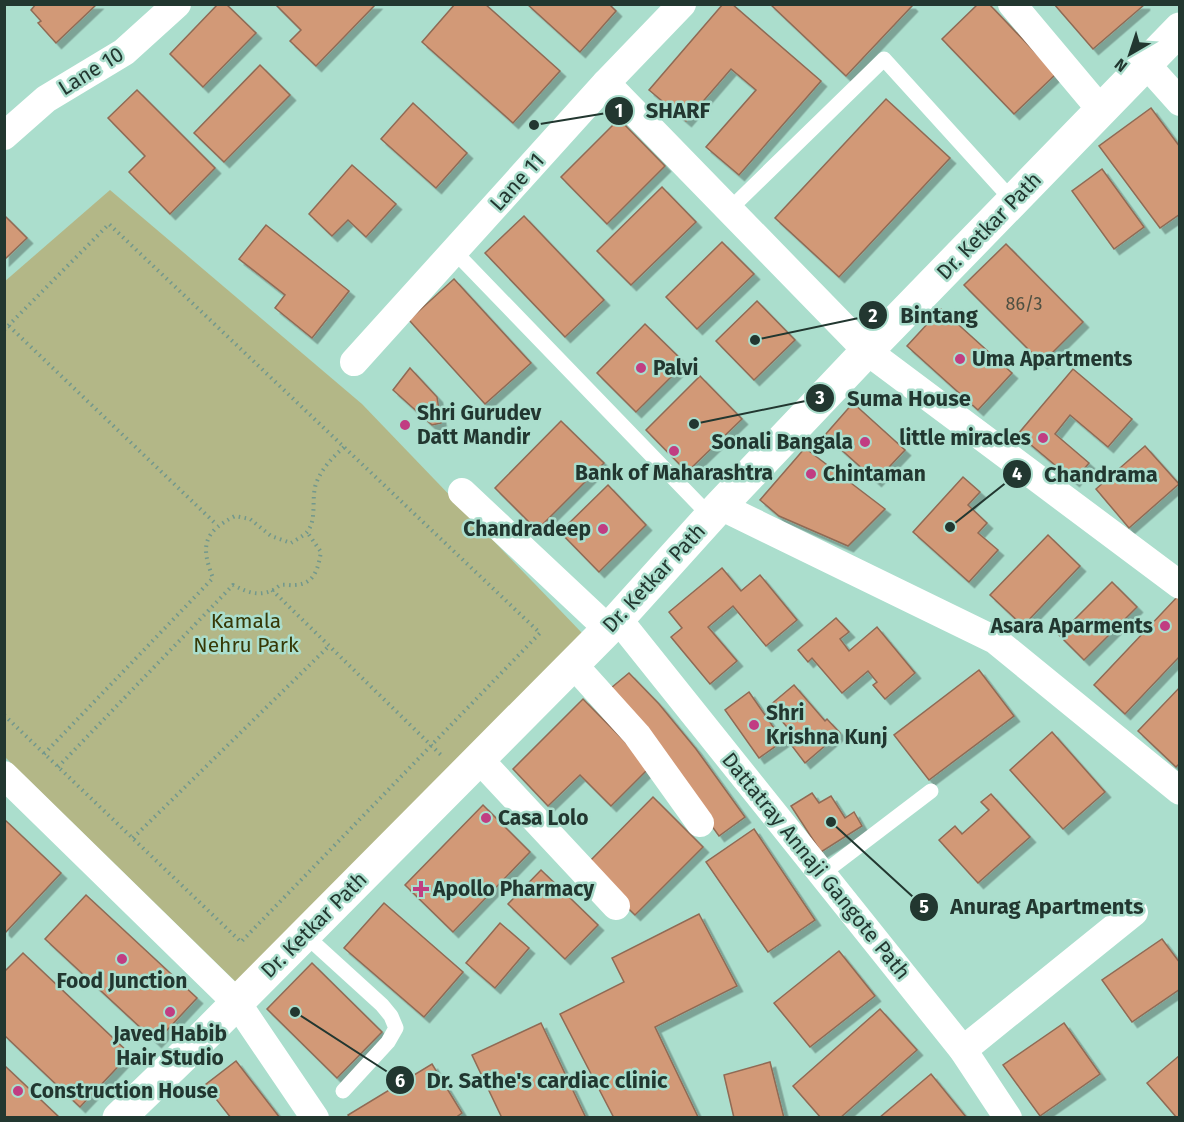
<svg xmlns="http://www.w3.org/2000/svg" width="1184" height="1122" font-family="'Fira Sans',sans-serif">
<defs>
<filter id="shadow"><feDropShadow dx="5.5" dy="5.5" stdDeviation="0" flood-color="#0004"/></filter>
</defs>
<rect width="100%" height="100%" fill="#abdecd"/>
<path fill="#b3b787" d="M110,190L362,404L582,633L240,986L5,757L4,282Z"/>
<g fill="#d29977" stroke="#906a54" stroke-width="1.5" filter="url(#shadow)">
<path d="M36,4H97L56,43L38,23L41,21L31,10Z"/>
<path d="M218,4H226L256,33L203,87L170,54Z"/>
<path d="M275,4H376L316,66L290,41L301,30Z"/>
<path d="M455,4H485L560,71L513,123L422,42Z"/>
<path d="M527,4H609L616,11L580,52Z"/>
<path d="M723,4H732L821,81L739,175L706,147L756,90L731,69L686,121L649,90Z"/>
<path d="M770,4H910L912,6L846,76Z"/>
<path d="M978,4H989L1056,74L1014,114L942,39Z"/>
<path d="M1054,4H1144V5L1093,49Z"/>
<path d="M260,65L290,95L224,162L194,133Z"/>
<path d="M137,90L215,168L170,214L129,172L145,156L108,118Z"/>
<path d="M886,99L950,158L839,277L775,218Z"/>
<path d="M413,103L467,153L436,188L381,139Z"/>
<path d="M1151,108L1180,147V214L1160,228L1099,146Z"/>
<path d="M619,119L665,166L607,224L561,177Z"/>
<path d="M352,165L396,204L366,237L348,220L332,236L309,214Z"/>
<path d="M1102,169L1144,227L1114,249L1072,191Z"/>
<path d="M662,187L696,222L631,285L597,251Z"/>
<path d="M4,215L27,238L4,260Z"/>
<path d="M524,216L604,300L565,337L485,253Z"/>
<path d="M266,225L349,291L312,338L275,308L285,295L239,259Z"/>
<path d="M722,242L754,274L697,329L666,297Z"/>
<path d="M1006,244L1083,322L1042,363L964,285Z"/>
<path d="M454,279L531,363L485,404L409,320Z"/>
<path d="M757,301L795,340L754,380L716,341Z"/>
<path d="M941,309L1012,373L978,410L907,346Z"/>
<path d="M645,324L685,363L636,412L597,373Z"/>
<path d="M410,368L437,397L441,423L432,425L393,390Z"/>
<path d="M1073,369L1132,419L1108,447L1070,415L1055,434L1089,463L1074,481L1018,434Z"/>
<path d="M700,376L742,419L687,472L646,430Z"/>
<path d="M853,403L905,450L876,481L825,435Z"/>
<path d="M561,421L604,463L537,530L495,488Z"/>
<path d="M1145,446L1179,484L1129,528L1096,489Z"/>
<path d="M805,448L885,509L848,546L779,516L760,500Z"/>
<path d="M963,477L980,492L968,505L987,523L978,533L998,550L969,582L913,532Z"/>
<path d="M608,485L646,525L599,572L560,532Z"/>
<path d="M1048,535L1080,566L1023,626L990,595Z"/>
<path d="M722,568L741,591L760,575L797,620L766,646L733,606L708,627L737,661L710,684L671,637L682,628L669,612Z"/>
<path d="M1112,582L1137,607L1084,660L1059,635Z"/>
<path d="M1179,595L1180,656L1125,714L1094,685Z"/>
<path d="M836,618L849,632L840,639L849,651L877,627L915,673L885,699L873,685L877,682L868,671L842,693L812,658L808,662L798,650Z"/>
<path d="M979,670L1014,716L929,780L894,735Z"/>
<path d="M629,673L659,704L696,749L745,817L719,836L645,734L605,693Z"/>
<path d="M794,685L825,721L827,719L840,733L805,763L792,746L799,741L769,706Z"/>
<path d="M1180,687V763L1176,767L1138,731Z"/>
<path d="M749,692L783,741L759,758L725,710Z"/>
<path d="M583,699L650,767L611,806L580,775L548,806L513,769Z"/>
<path d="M1052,732L1105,792L1063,829L1010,770Z"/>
<path d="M812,793L819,803L831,796L845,818L854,812L862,826L821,852L791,806Z"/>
<path d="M991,794L1030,837L978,883L939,840L955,826L962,834L989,810L981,802Z"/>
<path d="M653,797L703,847L635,915L585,866Z"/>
<path d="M483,805L530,852L453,932L405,885Z"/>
<path d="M4,819L61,873L6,932L4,930Z"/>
<path d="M754,829L815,920L768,952L706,862Z"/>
<path d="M541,870L598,925L565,959L508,904Z"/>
<path d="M86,895L197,998L156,1042L45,939Z"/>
<path d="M384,903L463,972L424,1017L344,948Z"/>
<path d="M699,914L737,986L655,1027L698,1117L614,1118L560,1014L624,982L612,958Z"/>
<path d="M500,923L529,948L495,988L466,963Z"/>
<path d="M1162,939L1180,963V989L1132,1022L1102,980Z"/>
<path d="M839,951L875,996L810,1047L774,1003Z"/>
<path d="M23,953L130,1054L80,1107L4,1035V972Z"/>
<path d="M312,963L382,1032L337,1078L267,1009Z"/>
<path d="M880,1009L917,1050L840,1118H821L793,1086Z"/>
<path d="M541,1023L586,1118H502L472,1055Z"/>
<path d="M1064,1023L1100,1074L1040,1116L1003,1065Z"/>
<path d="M1180,1055V1118H1177L1147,1083Z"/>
<path d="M236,1061L280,1118H231L205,1085Z"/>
<path d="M770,1062L784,1118H734L724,1075Z"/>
<path d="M432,1064L462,1113L455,1118H350L348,1115Z"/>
<path d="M4,1065L60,1118H4Z"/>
<path d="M931,1074L966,1117L879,1118Z"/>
</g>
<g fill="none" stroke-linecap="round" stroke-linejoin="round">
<g stroke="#72988c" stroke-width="4" stroke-dasharray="1.5 4.5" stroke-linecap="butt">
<path d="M9,326L217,525"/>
<path d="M4,330L109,224L540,633L241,942L4,715"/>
<path d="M272,590L441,755"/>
<path d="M44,754L213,578C200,545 204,532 235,516L250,519L271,536L291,543C296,540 303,536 307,532C318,519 310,497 317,481C323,467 333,457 344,447"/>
<path d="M58,767L233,585C247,592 258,597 273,590C276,589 278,586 281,585C286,584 291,586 295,585C315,584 318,568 321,552L307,532"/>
<path d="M133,838L329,646"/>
</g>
<g stroke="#fff" stroke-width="15">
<path d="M730,209L884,59L1013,201"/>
<path d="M454,251L711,517"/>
<path d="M822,874L931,791"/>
<path d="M304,934L382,1005L391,1016L396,1028L388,1042L343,1091"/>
</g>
<g stroke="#fff" stroke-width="28">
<path d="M1012,4L1101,110"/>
<path d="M1146,64L1180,102"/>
<path d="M606,83L867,351L1180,585"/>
<path d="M4,136L46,99L124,52L177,4"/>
<path d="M354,362L606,83L682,4"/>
<path d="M462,492L608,629"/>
<path d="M720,506L995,640L1180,791"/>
<path d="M618,619L963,1050L1008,1118"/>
<path d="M573,664L637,735L700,823"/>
<path d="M478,758L616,906"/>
<path d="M4,775L237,1003L315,1118"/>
<path d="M963,1050L1134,912"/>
</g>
<path stroke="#fff" stroke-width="33" d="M119,1118L208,1032L618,619L720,506L867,351L1180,29"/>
</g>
<g fill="#c13d82" stroke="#abdecd" stroke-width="2">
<circle cx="960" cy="359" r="6"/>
<circle cx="641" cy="368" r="6"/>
<circle cx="405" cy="425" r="6"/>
<circle cx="1043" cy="438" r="6"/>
<circle cx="865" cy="442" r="6"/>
<circle cx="674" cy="451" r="6"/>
<circle cx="811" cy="474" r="6"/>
<circle cx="603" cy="529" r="6"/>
<circle cx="1165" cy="626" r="6"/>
<circle cx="754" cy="725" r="6"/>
<circle cx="486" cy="818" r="6"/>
<path d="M418 880h6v6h6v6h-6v6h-6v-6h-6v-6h6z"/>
<circle cx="122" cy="959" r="6"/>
<circle cx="170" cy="1012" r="6"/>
<circle cx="18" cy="1091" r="6"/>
</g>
<g text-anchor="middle" stroke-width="5" stroke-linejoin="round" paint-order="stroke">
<g font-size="18" fill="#4e5042">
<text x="1024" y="310">86/3</text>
</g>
<g font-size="21" fill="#223730" stroke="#abdecd">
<text transform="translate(91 71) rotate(-32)" y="7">Lane 10</text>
<text transform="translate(517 182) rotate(-48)" y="7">Lane 11</text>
<text transform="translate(989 226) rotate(-46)" y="7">Dr. Ketkar Path</text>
<text transform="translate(654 578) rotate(-47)" y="7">Dr. Ketkar Path</text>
<text transform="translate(816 866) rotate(51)" y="7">Dattatray Annaji Gangote Path</text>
<text transform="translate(314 925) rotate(-45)" y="7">Dr. Ketkar Path</text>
</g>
<g font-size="21" font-weight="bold" fill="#223730" stroke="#abdecd" text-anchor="start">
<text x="972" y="366">Uma Apartments</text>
<text x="653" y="375">Palvi</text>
<text x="417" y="420">Shri Gurudev<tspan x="417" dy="24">Datt Mandir</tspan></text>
<text x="1031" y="445" text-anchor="end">little miracles</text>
<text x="853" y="449" text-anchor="end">Sonali Bangala</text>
<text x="674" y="480" text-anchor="middle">Bank of Maharashtra</text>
<text x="823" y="481">Chintaman</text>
<text x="591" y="536" text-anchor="end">Chandradeep</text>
<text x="1153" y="633" text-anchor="end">Asara Aparments</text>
<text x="766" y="720">Shri<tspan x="766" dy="24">Krishna Kunj</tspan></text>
<text x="498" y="825">Casa Lolo</text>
<text x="433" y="896">Apollo Pharmacy</text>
<text x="122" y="988" text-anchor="middle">Food Junction</text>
<text x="170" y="1041" text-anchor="middle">Javed Habib<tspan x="170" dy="24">Hair Studio</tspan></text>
<text x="30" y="1098">Construction House</text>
</g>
<g font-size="21" fill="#363806" stroke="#abdecd">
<text x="246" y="628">Kamala<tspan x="246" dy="24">Nehru Park</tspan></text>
</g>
</g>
<path fill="none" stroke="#223730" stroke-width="2" d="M534 125L619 111M755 340L873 315M694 424L820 398M950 527L1017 474M831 822L924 907M295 1012L400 1080"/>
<g fill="#223730" stroke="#abdecd" stroke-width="2">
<circle cx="534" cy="125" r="6"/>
<circle cx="755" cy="340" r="6"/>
<circle cx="694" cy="424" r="6"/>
<circle cx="950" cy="527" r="6"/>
<circle cx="831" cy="822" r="6"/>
<circle cx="295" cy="1012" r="6"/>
<circle cx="619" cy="111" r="15"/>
<circle cx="873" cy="315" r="15"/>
<circle cx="820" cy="398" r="15"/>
<circle cx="1017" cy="474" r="15"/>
<circle cx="924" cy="907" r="15"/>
<circle cx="400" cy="1080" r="15"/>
</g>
<g font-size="18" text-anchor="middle" font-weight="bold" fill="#fff">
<text x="619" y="117">1</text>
<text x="873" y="322">2</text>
<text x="820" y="404">3</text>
<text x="1017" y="480">4</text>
<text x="924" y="913">5</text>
<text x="400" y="1087">6</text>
</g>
<g font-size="22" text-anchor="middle" font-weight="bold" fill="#223730" stroke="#abdecd" stroke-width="5" stroke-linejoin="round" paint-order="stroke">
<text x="678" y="118">SHARF</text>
<text x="939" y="323">Bintang</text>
<text x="909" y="406">Suma House</text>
<text x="1101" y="482">Chandrama</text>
<text x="1047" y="914">Anurag Apartments</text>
<text x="547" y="1088">Dr. Sathe's cardiac clinic</text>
</g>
<rect width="1184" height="1122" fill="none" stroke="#223730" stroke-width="12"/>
<g transform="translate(1130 54) rotate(219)" stroke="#abdecd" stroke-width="4.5" paint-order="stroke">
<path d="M0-4.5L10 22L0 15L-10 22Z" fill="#223730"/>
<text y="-9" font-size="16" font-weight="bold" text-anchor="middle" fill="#223730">N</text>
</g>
</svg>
